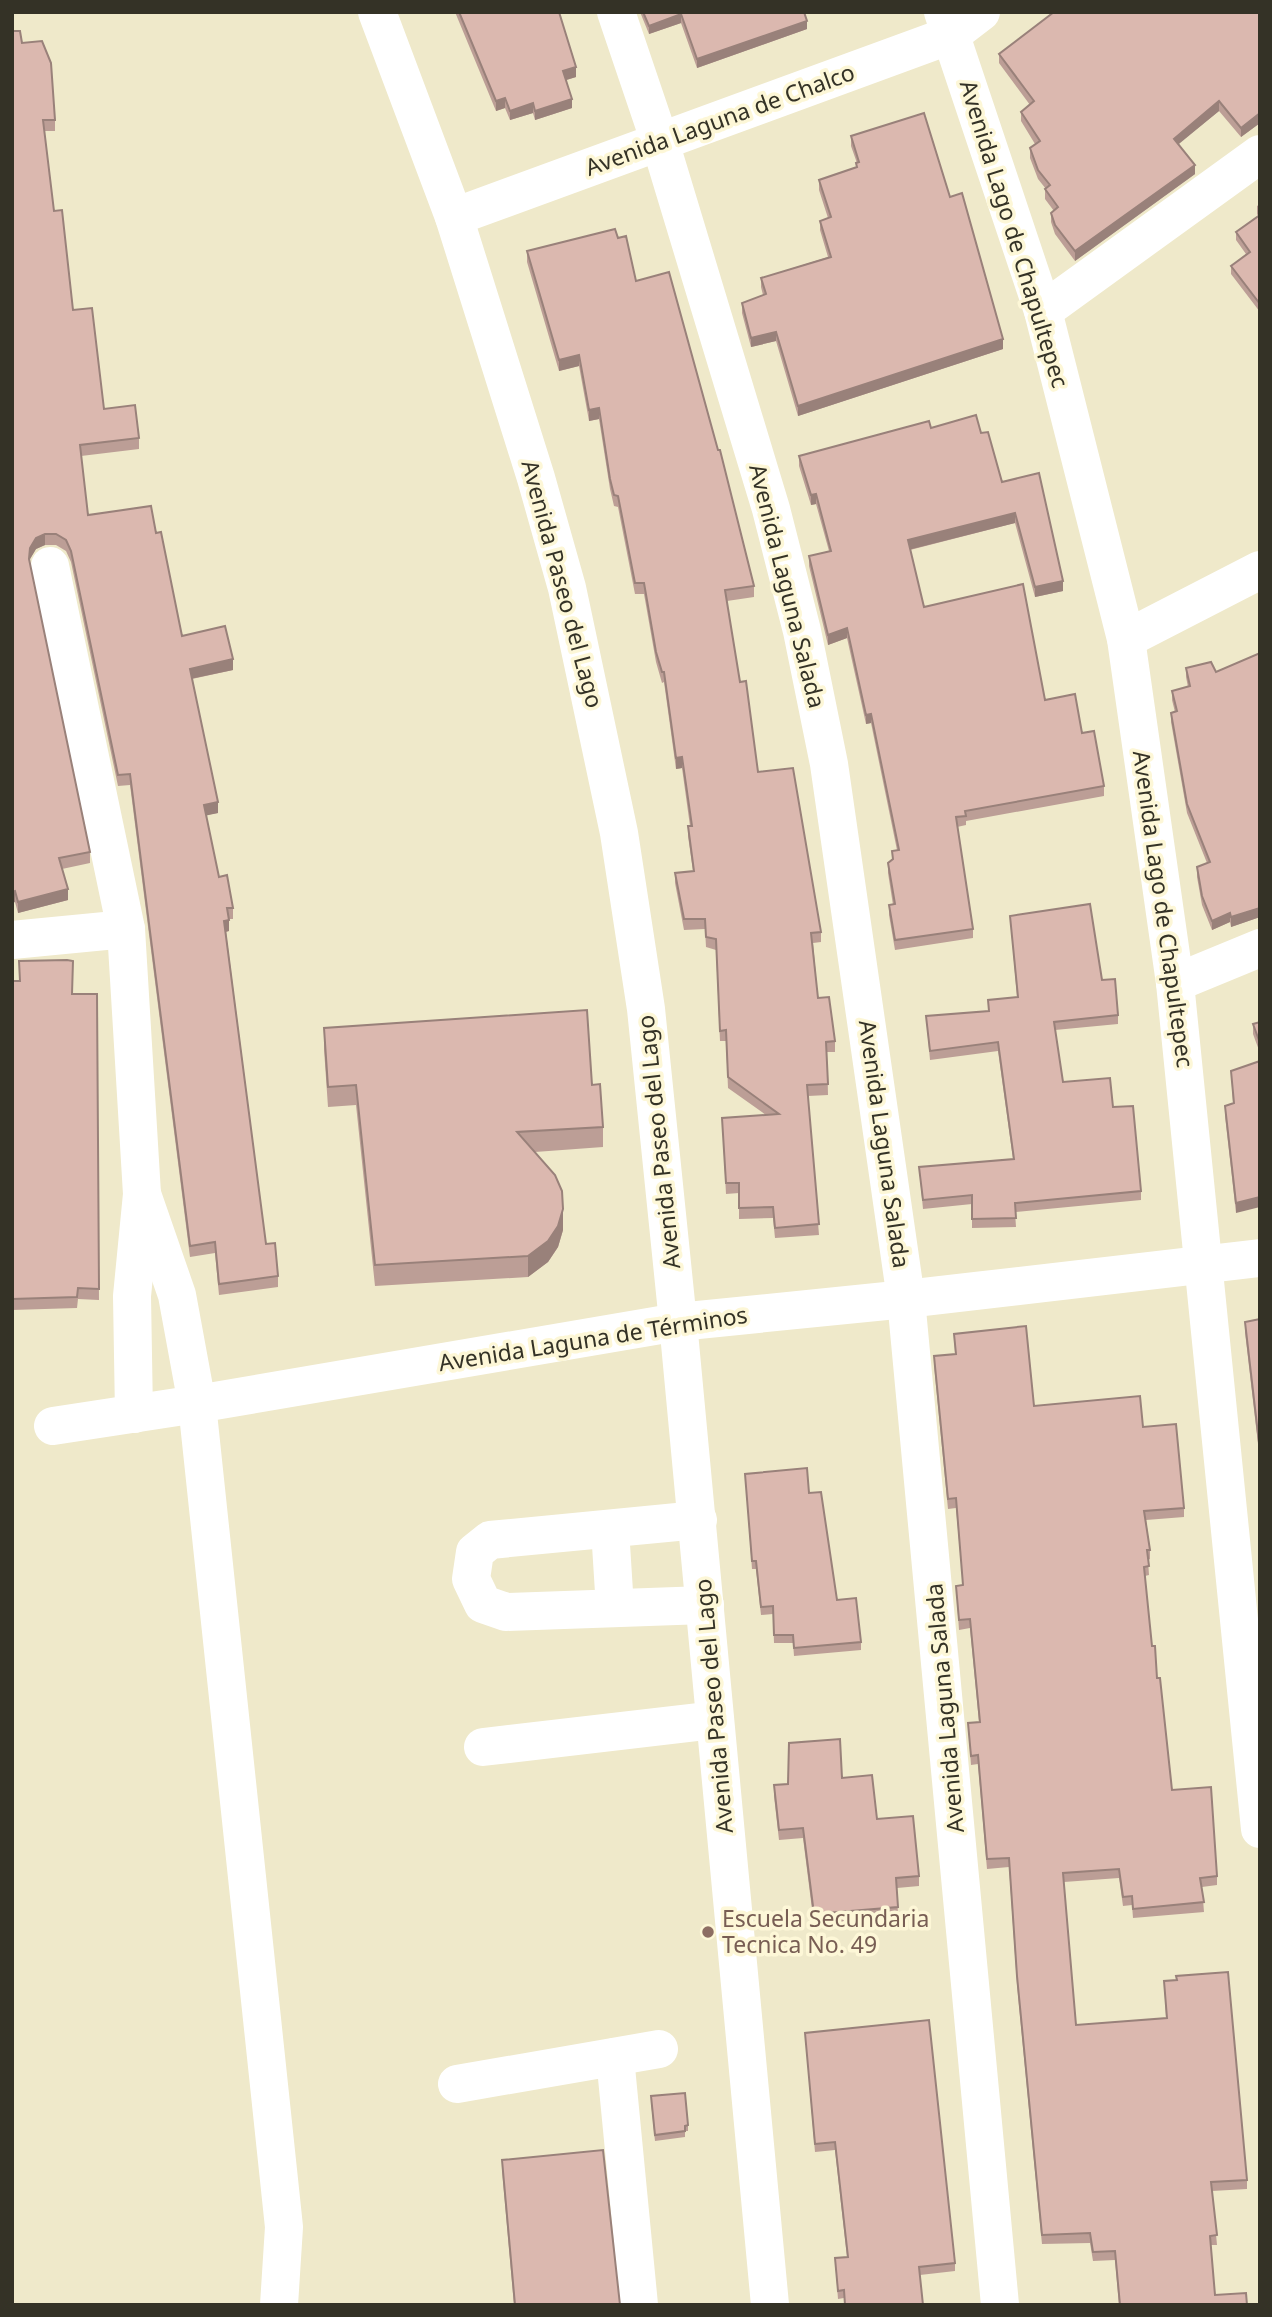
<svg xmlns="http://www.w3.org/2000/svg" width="1272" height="2317" font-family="'Noto Sans',sans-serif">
<rect width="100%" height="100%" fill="#efe9ca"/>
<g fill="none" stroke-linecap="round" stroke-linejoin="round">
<g stroke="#fff" stroke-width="38">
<path d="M616,12L660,142L771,509L802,631L829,764L906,1299L1000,2305"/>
<path d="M943,12L1043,311L1126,639L1175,983L1260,1829"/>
<path d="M454,217L951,35L981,12"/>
<path d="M1043,311L1260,154"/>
<path d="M50,566L126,929L142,1194L132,1296L134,1414"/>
<path d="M1126,639L1260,570"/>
<path d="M12,940L126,929"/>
<path d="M1175,983L1260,948"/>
<path d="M142,1194L177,1295L197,1404L284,2227L279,2305"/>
<path d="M53,1426L197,1404L678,1322L906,1299L1260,1258"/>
<path d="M698,1520L490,1540L475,1552L471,1579L483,1604L506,1612L705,1605"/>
<path d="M610,1529L615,1608"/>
<path d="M483,1747L715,1720"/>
<path d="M615,2057L639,2305"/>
<path d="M457,2084L659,2049"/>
</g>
<path stroke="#fff" stroke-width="38" d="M377,12L454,217L536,478L567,588L619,833L646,1009L678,1322L770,2305"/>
</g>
<g fill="#bc9e96">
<path d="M455,12H559L576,77L566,80L572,108L535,120L533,113L510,120L505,108L496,111Z"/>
<path d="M640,12H804L807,29L697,68L681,23L649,34Z"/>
<path d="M1260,12V123L1241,137L1219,111L1178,144L1195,174L1075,261L1055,234L1051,222V213L1054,211L1045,199V189H1046L1038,179L1030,158V148L1035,144L1021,121V112L1030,105L999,63V54Z"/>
<path d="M12,31L22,43L55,120V131H44L54,211L73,310L104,409L139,438V449L81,456L88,515L156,533L182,636L233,670L192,679L218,813L206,815L219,877L233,908V919H229V931L226,932L266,1244L278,1276V1287L219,1295L215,1253L190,1257L130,785L118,786L71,562L66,551L56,545H45L36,549L30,559L29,562L90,852V863L62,869L68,900L18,913L15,902L12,903Z"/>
<path d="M851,136L950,197L1003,349L798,416L776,341L751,347L742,313V303L763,295L761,287V278L828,257L820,230V221L828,218L819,190V180L856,167L857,163L851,146Z"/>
<path d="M1260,204V312L1231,274V266L1246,254L1236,240V232L1258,216L1257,214V206Z"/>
<path d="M527,251L636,281L754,586V597L727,601L740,682L758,772L821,932V942L813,943L818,998L835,1041V1052H827L828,1095L808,1096L819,1235L775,1238L773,1218L739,1219V1193L726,1194L722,1118L766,1115L728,1088L726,1041H720L716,950L706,947L705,929L684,930L675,883V873L693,871L688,836V826H690L682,768L676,769L664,682L662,683L656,662L644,594H635L618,507L614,506L610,489L599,419L589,421L579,366L559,371L527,262Z"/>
<path d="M931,428L981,433L1002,482L1063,591L1035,597L1015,523L910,550L924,607L1045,700L1082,733L1104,786V796L966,821V825L957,827L973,929V938L895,950L889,915V905H893L888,873V863L892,860V851L897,850L871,723L866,724L847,638L828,645L809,566V556L829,551L816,504L811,505L799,466V456Z"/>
<path d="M1260,653V917L1231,927L1230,922L1212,930L1202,905L1197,877V867L1207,863L1187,813L1171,722V713L1175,712L1172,700V691L1188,687L1186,677V668L1216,672Z"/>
<path d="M1010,916L1102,980L1118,1015V1024L1055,1030L1063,1082L1113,1107L1141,1191V1200L1015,1212L1016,1227L972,1228V1204L923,1209L919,1167L1013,1159L998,1051L930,1060L926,1016L988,1011V1000L1017,997Z"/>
<path d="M12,981H20L72,994H97L99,1300L78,1299L77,1308L12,1310Z"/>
<path d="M1260,1022V1053L1253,1034V1024Z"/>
<path d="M324,1028L592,1085L603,1127V1147L535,1152L563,1230L558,1247L548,1262L528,1277L375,1286L356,1105L328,1107L324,1049Z"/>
<path d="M1260,1061L1236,1213L1225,1116V1106L1233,1104L1231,1071Z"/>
<path d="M1260,1319V1461L1245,1332V1322Z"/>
<path d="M954,1334L1034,1406L1143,1427L1184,1508V1517L1146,1520L1150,1550V1559L1148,1560L1149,1575L1145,1576L1152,1646L1157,1678L1172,1790L1217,1876V1885L1202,1887L1204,1912L1133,1918L1132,1905L1123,1906L1119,1878L1064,1882L1076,2025L1166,2018L1164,1981L1176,1980V1976L1247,2180V2189L1212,2191L1217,2245H1211L1215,2295L1247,2305H1119L1115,2260L1093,2261L1090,2243L1042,2244L1017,1985L1009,1867L987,1869L978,1764L971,1765L968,1723L979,1722L970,1628L959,1630L956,1586L963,1585L956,1508L948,1509L934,1365V1356L955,1354Z"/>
<path d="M745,1474L809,1493L837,1600L861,1642V1650L794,1656L793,1643H774L773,1614L761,1615L756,1569H752Z"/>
<path d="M842,1778L877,1819L919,1876V1886L897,1888L898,1917L814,1925L803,1838L779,1840L774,1796V1785Z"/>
<path d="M805,2033L955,2263V2271L920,2275L923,2305H844V2298L838,2299L835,2258L847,2257L835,2150L815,2152Z"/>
<path d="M651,2102L688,2125V2131H685V2137L655,2141Z"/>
<path d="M502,2160L620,2305H514L502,2170Z"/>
</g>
<g fill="#99817a">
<path d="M681,14V23L649,34V26Z"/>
<path d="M807,21V29L697,68V59Z"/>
<path d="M576,67V77L563,81V71Z"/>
<path d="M505,98V108L496,111V101Z"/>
<path d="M572,99V108L535,120V111Z"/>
<path d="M1219,101V111L1174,148V139Z"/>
<path d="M533,103V113L510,120V111Z"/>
<path d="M1260,113V123L1241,137V128Z"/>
<path d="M1195,165V174L1075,261V251Z"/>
<path d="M776,332V341L751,347V338Z"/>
<path d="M1003,339V349L798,416V406Z"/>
<path d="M579,355V366L559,371V360Z"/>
<path d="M599,408V419L589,421V410Z"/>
<path d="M816,494V504L811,505V495Z"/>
<path d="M1015,513V523L908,550V540Z"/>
<path d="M45,534V545L36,549L30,559L29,570L30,548L36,538Z"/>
<path d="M1063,581V591L1035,597V587Z"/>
<path d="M847,628V638L828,645V635Z"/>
<path d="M233,659V670L190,679V669Z"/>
<path d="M871,714V723L866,724V715Z"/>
<path d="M682,757V768L676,769V758Z"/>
<path d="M218,802V813L204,816V805Z"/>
<path d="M68,889V900L18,913V902Z"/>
<path d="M15,891V902L12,903V892Z"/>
<path d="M1260,908V917L1231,927V917Z"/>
<path d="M1230,913V922L1212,930V921Z"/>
<path d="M229,920V931L224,932V921Z"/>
<path d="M1260,1197V1207L1236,1213V1203Z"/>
<path d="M563,1209V1230L558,1247L548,1262L528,1277V1256Z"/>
</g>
<g fill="#dbb8af" stroke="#99817a" stroke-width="2">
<path d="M459,12H559L576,67L563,71L572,99L535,111L533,103L510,111L505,98L496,101Z"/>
<path d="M643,12H804L807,21L697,59L681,14L649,26Z"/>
<path d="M1054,12H1260V113L1241,128L1219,101L1174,139L1195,165L1075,251L1055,225L1051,213L1058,207L1045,189L1050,185L1038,170L1030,148L1040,141L1021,112L1034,101L999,54Z"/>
<path d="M12,31H20L22,43L42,41L51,63L55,120H43L54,211L62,210L73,310L92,308L104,409L135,405L139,438L80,445L88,515L151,506L156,533L161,532L182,636L225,626L233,659L190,669L218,802L204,805L219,877L227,875L233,908H227L229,920L224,921L266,1244L275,1243L278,1276L219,1284L215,1242L190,1246L130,774L118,775L71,551L66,540L56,534H45L36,538L30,548L29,559L90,852L59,858L68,889L18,902L15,891L12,892Z"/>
<path d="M924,113L950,197L962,193L1003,339L798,406L776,332L751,338L742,303L766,294L761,278L831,257L820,221L831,217L819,180L857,167L856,163L859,162L851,136Z"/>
<path d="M1260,215V304L1231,266L1250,252L1236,232Z"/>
<path d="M615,229L618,238L626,236L636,281L669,272L718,450H720L754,586L725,590L740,682L746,681L758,772L793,768L821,932L811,933L818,998L829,997L835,1041L826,1042L828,1084L807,1085L819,1224L775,1228L773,1207L739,1208V1183H726L722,1118L779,1114L728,1077L726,1030L720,1031L716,939L706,937L705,919H684L675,873L694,871L688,826H692L682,757L676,758L664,672H662L656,652L644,583H635L618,496L614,495L610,479L599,408L589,410L579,355L559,360L527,251Z"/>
<path d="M976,415L981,433L988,432L1002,482L1039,473L1063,581L1035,587L1015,513L908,540L924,607L1023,584L1045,700L1075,694L1082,733L1094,731L1104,786L965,811L966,816L956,817L973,929L895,940L889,905L895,904L888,863L893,859L892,851L899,850L871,714L866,715L847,628L828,635L809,556L831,551L816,494L811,495L799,456L929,421L931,428Z"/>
<path d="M1260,653V908L1231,917L1230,913L1212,921L1202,896L1197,867L1210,862L1187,804L1171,713L1177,711L1172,691L1190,686L1186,668L1211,662L1216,672Z"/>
<path d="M1090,904L1102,980L1115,979L1118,1015L1054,1022L1063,1082L1110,1078L1113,1107L1133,1106L1141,1191L1015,1203L1016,1218L972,1219V1195L923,1200L919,1167L1014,1159L998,1042L930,1051L926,1016L989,1011L988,1000L1018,997L1010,916Z"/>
<path d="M67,960L73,961L72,994H97L99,1289L78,1288L77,1297L12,1299V981H20L19,961Z"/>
<path d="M587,1010L592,1085L600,1084L603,1127L517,1132L555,1175L562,1191L563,1209L558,1226L548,1241L528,1256L375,1265L356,1085L328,1087L324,1028Z"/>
<path d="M1260,1022V1043L1253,1024Z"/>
<path d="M1260,1061V1197L1236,1203L1225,1106L1234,1103L1231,1071Z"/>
<path d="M1260,1319V1451L1245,1322Z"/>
<path d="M1026,1326L1034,1406L1140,1396L1143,1427L1176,1424L1184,1508L1144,1511L1150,1550H1147L1149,1566L1144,1567L1152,1646H1155L1157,1678H1160L1172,1790L1211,1787L1217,1876L1200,1878L1204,1902L1133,1909L1132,1896L1123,1897L1119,1869L1063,1873L1076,2025L1167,2018L1164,1981L1177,1980L1176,1976L1228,1972L1247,2180L1211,2182L1217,2235L1210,2236L1215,2295L1246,2293L1247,2305H1120L1115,2251L1093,2252L1090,2233L1042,2235L1017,1976L1009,1858L987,1859L978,1755L971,1756L968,1723L980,1722L970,1619L959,1620L956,1586L963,1585L956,1498L948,1499L934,1356L956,1354L954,1334Z"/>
<path d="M807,1468L809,1493L821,1492L837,1600L856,1598L861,1642L794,1648L793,1635H774L773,1606L761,1607L756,1561H752L745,1474Z"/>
<path d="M840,1739L842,1778L872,1775L877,1819L913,1816L919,1876L896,1878L898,1907L814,1914L803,1828L779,1830L774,1785L788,1784L789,1743Z"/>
<path d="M929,2020L955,2263L919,2267L923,2305H845L844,2290L838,2291L835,2258L848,2257L835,2142L815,2144L805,2033Z"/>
<path d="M685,2093L688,2125L685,2126V2131L655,2135L651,2096Z"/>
<path d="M603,2150L620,2305H515L502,2160Z"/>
</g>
<circle fill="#8d6e63" stroke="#fdf7d7" stroke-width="2.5" cx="708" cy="1932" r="7"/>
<g text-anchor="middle" stroke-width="7" stroke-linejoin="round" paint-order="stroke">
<g font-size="23" fill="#343226" stroke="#fdf7d7">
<text transform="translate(720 120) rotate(-20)" y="8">Avenida Laguna de Chalco</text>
<text transform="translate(1014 234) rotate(73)" y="8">Avenida Lago de Chapultepec</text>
<text transform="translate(562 584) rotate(75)" y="8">Avenida Paseo del Lago</text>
<text transform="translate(787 586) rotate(76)" y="8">Avenida Laguna Salada</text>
<text transform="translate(1163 909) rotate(82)" y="8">Avenida Lago de Chapultepec</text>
<text transform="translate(659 1142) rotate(-96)" y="8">Avenida Paseo del Lago</text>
<text transform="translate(884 1144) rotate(82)" y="8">Avenida Laguna Salada</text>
<text transform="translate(593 1339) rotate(-9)" y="8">Avenida Laguna de Términos</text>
<text transform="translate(714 1706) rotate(-95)" y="8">Avenida Paseo del Lago</text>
<text transform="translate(945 1708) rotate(-95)" y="8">Avenida Laguna Salada</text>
</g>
<g font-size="23" fill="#785e54" stroke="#fdf7d7" text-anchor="start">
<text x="722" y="1927">Escuela Secundaria<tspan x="722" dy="26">Tecnica No. 49</tspan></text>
</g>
</g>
<rect width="1272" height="2317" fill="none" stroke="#343226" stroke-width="28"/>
</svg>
